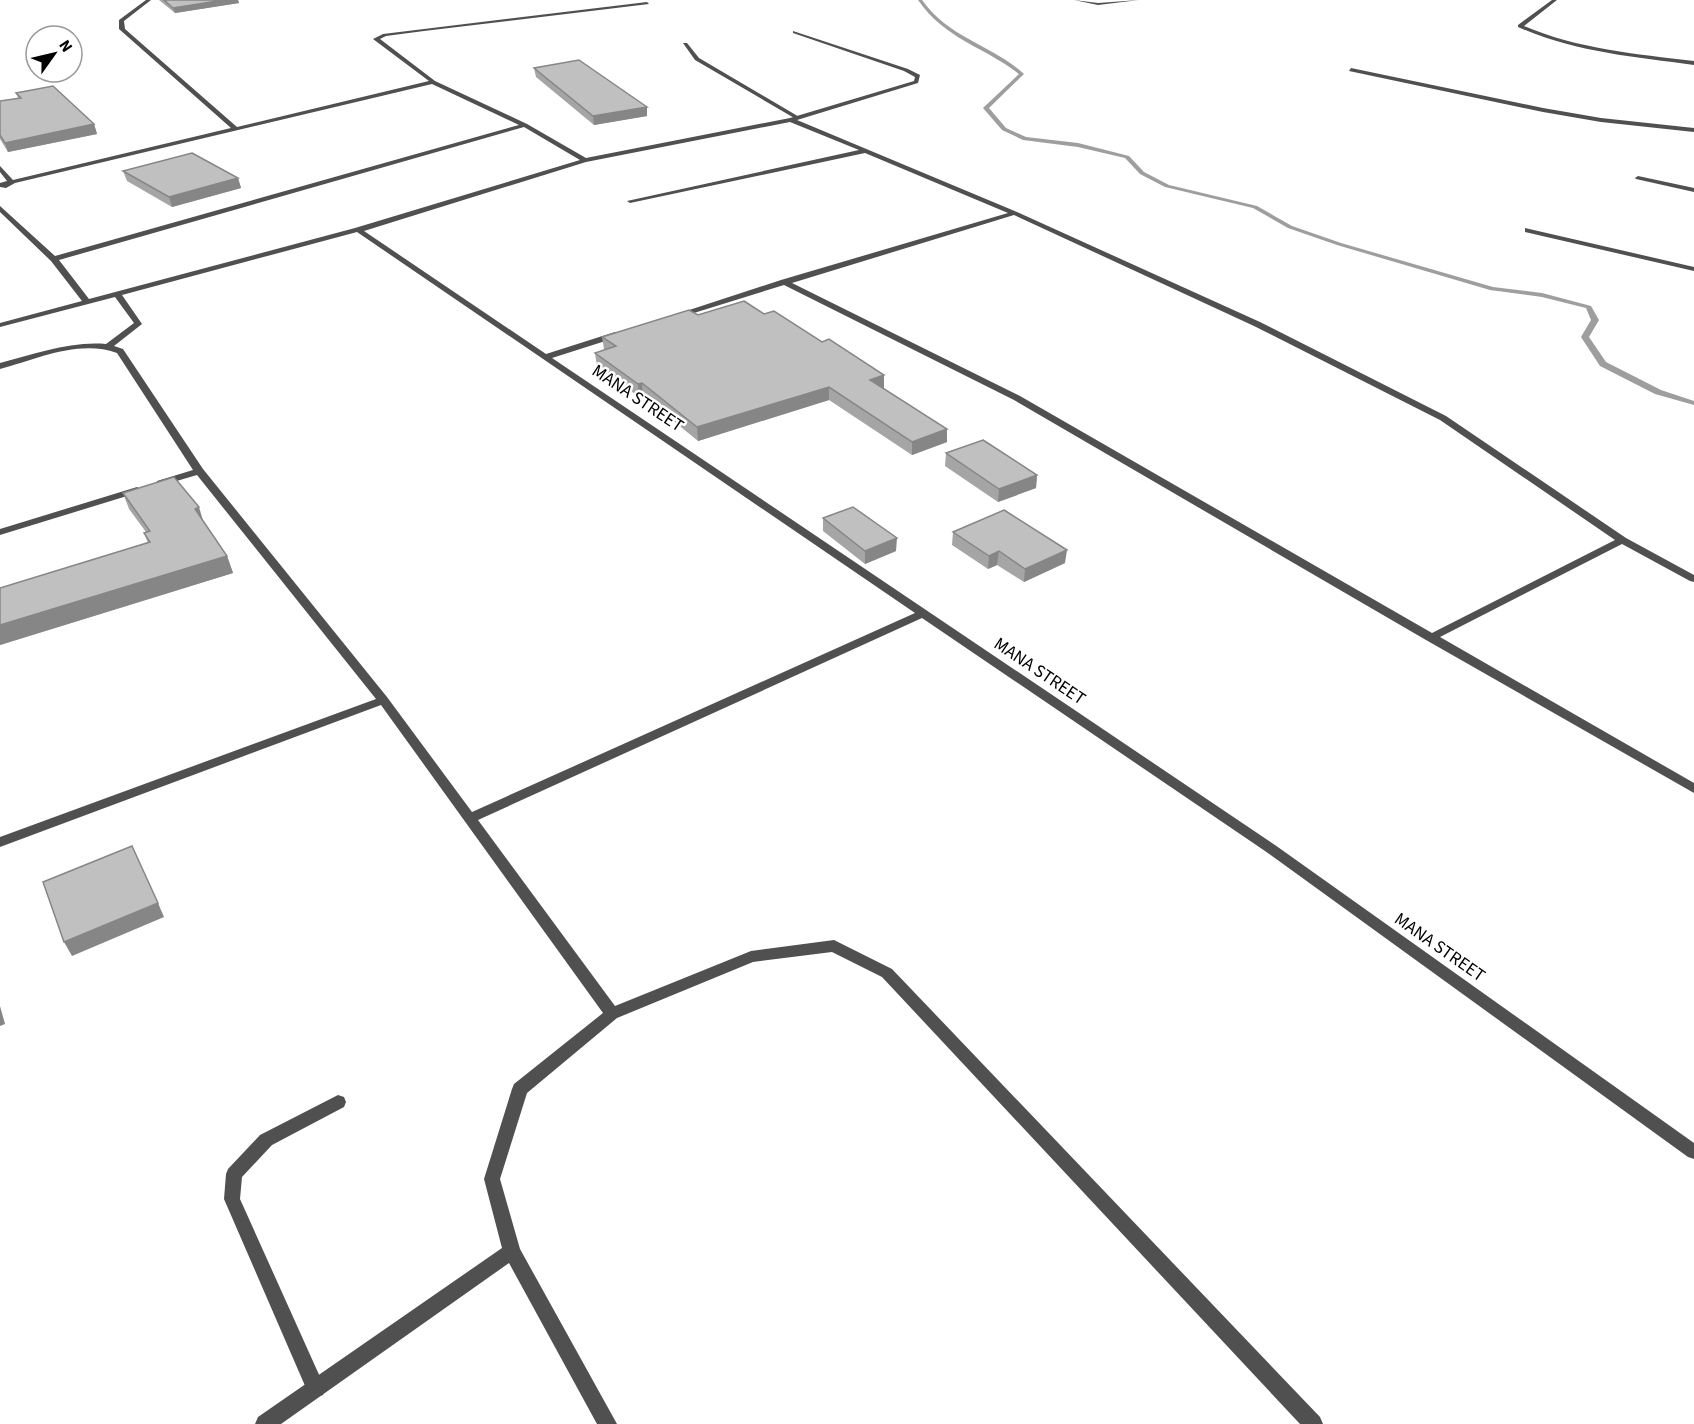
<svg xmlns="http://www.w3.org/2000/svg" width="1694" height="1424" font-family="'Source Sans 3',sans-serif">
<rect width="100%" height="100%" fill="#fff"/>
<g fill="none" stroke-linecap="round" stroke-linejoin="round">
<path fill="#9e9e9e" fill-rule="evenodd" d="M918,0H922C950,39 991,44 1024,74L989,108L1006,128L1026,137L1078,143L1129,156L1144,172L1169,185L1257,206L1292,226L1341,243L1493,287L1542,293L1591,306L1599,320L1589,337L1606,362L1661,390L1694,401V405L1655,394L1600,366L1581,337L1591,320L1586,308L1542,297L1490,290L1337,245L1288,228L1253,208L1165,187L1140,174L1125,158L1078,147L1023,140L1002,130L983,108L1019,74C983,46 946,40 918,0Z"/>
<g fill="#505050" fill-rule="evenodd">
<path d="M683,43H687L699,58L801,118L796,119L695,60Z"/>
<path d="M338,1095L344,1097L346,1102L344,1107L272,1145L242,1177L240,1199L325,1388L323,1395L316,1397L309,1395L224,1199L226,1174L228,1169L260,1135Z"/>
</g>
<g fill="#505050" fill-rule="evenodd">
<path d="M146,0H151L124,21L125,29L237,127L429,81L373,39L383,34L647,2L649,4L424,31L386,36L380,39L435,81L527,124L586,158L790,118L914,81L915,77L904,71L793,33V31L908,69L920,75L918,83L797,120L1017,212L1260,322L1446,416L1626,538L1694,575V582L1690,581L1622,544L1440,637L1694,783V793L1426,640L1014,400L784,285L681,317L674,315L781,280L1008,213L865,153L630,203L627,201L859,150L790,122L586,162L364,231L546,354L615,332H621V336L552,358L1275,845L1694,1143V1159L1688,1157L1265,851L922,618L478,820L615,1006L751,951L834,940L892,969L1320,1417L1323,1424H1300L882,977L832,952L753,962L617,1018L527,1093L500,1179L520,1249L617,1424H597L509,1263L281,1424H255L258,1417L502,1248L484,1179L512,1089L514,1084L603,1013L381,705L0,847V837L376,699L197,475L163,485H157V481L193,470L117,353C79,339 37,359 0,369V363C35,354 70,341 106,344L134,323L115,297L0,327V323L82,301L51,261L0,212V206L55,256L519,125L432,84L15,183L6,188L0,187V183L7,181L0,172V166L13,180L231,128L119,29V20ZM524,127L580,160L355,228L89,299L59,260ZM1014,215L1254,326L1440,420L1615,540L1432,633L1020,396L792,283ZM357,232L915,613L472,812L387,697L203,469L123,349L114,346L142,324L122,295Z"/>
<path d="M1074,0L1098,3L1139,0L1098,5Z"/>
<path d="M1552,0H1557L1524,26C1578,49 1636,54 1694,61V65C1634,57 1574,52 1518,27V25Z"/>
<path d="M1351,68L1543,108L1601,118L1694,128V132L1601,122L1543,112L1349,71Z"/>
<path d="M1638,176L1694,188V192L1636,179L1635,178Z"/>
<path d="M1525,228L1694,267V271L1525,232Z"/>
<path d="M137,487L142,490L140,492L0,535V529Z"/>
</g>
</g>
<g fill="#a5a5a5">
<path d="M159,0H238L239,3L175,13Z"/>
<path d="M534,68L647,107V116L594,125L536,77Z"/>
<path d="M16,93L94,124L97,134L8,152L0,139V101L18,98Z"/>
<path d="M123,171L238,178L241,188L172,207L127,181Z"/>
<path d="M698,315L884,388L883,389L947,429V442L912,455L829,400L698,441L643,396L639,397L597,366L595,353L605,350L604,349L602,337Z"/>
<path d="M946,453L1037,475L1036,488L998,502L945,466Z"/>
<path d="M123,493L203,521L227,556L233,573L0,645V588L148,543L144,533L146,532L129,509Z"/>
<path d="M823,518L896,551L865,564L823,531Z"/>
<path d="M953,532L1065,563L1024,582L997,565L988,569L952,545Z"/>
</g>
<g fill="#868686">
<path d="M224,0H238L239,3L175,13L173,8Z"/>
<path d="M647,107V116L594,125L593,116Z"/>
<path d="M94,124L97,134L8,152L5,143Z"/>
<path d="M238,178L241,188L172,207L169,197Z"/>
<path d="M884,375V388L870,393V380Z"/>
<path d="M642,383L643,396L639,397L638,384Z"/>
<path d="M829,387V400L698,441L697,427Z"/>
<path d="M947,429V442L912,455V442Z"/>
<path d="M1037,475L1036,488L998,502L999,489Z"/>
<path d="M199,507L204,524L195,509Z"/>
<path d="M897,538L896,551L865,564V551Z"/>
<path d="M1067,550L1065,563L1024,582L1025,569Z"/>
<path d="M999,551L997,565L988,569L989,556Z"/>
<path d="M227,556L233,573L0,645V625Z"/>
<path d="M158,903L164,917L72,956L64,942Z"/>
<path d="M0,1006L5,1024L0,1026Z"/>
</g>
<g fill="#c0c0c0" stroke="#868686" stroke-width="1.5">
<path d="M164,0H224L173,8Z"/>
<path d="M579,60L647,107L593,116L534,68Z"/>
<path d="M53,86L94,124L5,143L0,135V101L21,98L16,93Z"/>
<path d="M192,153L238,178L169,197L123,171Z"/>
<path d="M744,301L764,314L774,311L822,342L829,339L884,375L870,380L947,429L912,442L829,387L697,427L642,383L638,384L595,353L616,346L602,337L689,310L698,315Z"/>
<path d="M983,440L1037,475L999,489L946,453Z"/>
<path d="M174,477L199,507L195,509L227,556L0,625V588L150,542L144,533L150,531L123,493Z"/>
<path d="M853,507L897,538L865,551L823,518Z"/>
<path d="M1004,510L1067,550L1025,569L999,551L989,556L953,532Z"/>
<path d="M132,846L158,903L64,942L43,882Z"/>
</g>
<g text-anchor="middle" stroke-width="5" stroke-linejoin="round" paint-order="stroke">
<g font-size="18" fill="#000" stroke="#fff">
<text transform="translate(638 398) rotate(34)" y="6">MANA STREET</text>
<text transform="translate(1040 671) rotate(34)" y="6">MANA STREET</text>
<text transform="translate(1440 947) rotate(35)" y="6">MANA STREET</text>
</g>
</g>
<g transform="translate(54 54) rotate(56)"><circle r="28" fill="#ffffff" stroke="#999999" stroke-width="1.5"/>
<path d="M0-4.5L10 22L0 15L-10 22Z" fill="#000000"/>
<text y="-9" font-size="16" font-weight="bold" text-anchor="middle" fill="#000000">N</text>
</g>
</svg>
